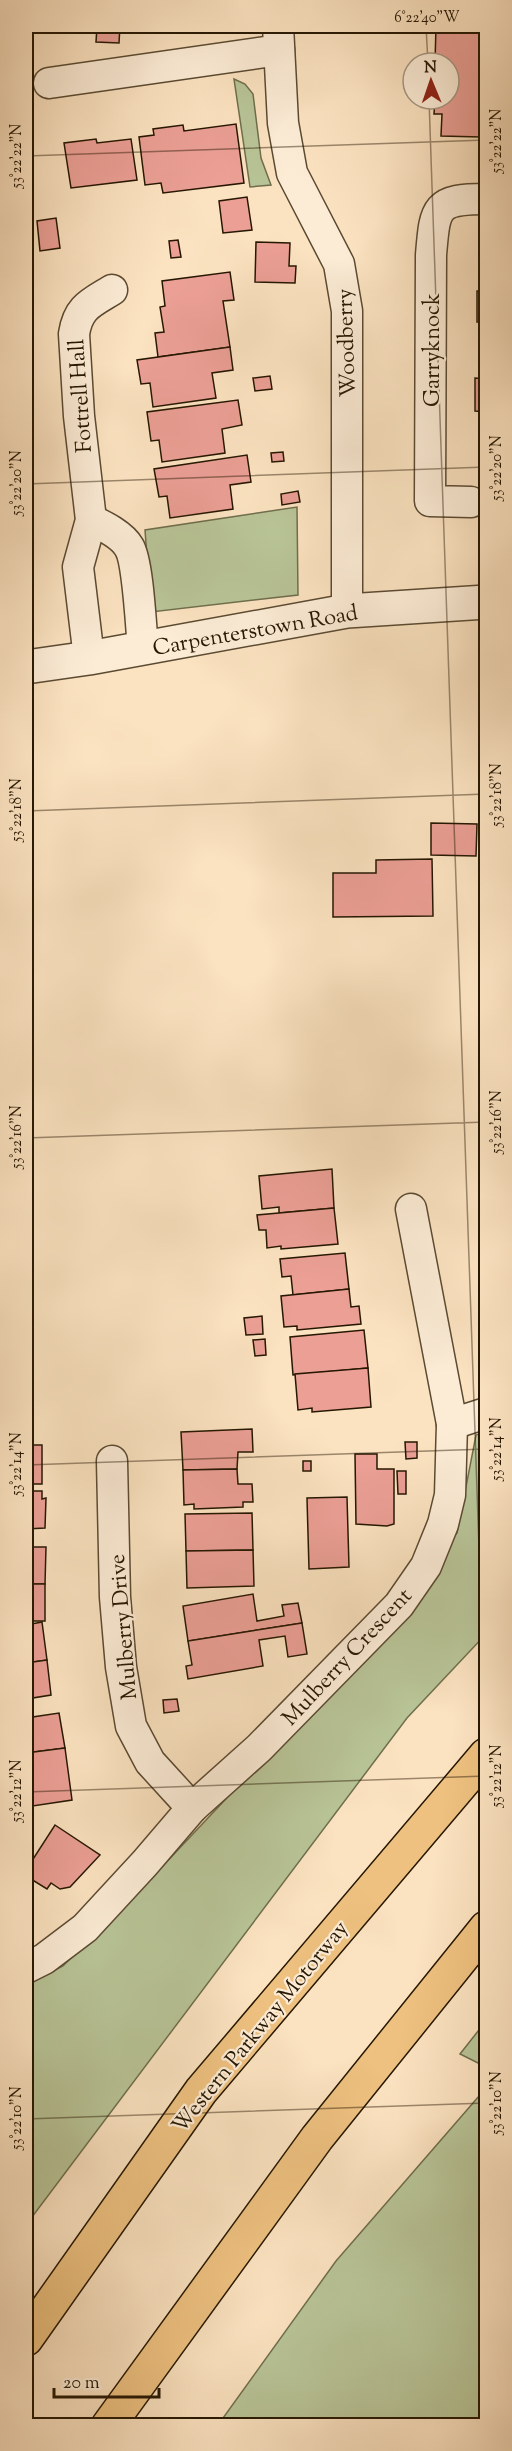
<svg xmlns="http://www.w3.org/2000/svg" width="512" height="2451" font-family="'Sorts Mill Goudy',serif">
<rect width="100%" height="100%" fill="#fbe2c0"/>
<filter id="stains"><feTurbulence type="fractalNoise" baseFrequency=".00333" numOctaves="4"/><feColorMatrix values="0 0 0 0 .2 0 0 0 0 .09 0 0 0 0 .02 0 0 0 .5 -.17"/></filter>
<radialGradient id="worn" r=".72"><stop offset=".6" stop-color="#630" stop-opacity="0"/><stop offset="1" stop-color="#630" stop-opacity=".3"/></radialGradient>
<g fill="#b8c497" stroke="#6f6e4c" stroke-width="1.5">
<path d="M234,79L245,84L253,94L261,158L271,185L250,187Z"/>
<path d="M297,507L298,595L151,612L145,530Z"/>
<path d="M486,1432V1634L407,1718L26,2225V1985L63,1966L159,1870L334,1684L457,1533L476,1435Z"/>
<path d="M486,2021V2067L460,2054Z"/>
<path d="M486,2088V2425H218L336,2261Z"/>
</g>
<g fill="#eb9f95" stroke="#261702" stroke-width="1.5">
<path d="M97,26H120L119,43L96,42Z"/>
<path d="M436,26H486V146H481V137L441,136L442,114H434L435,99H449V63H435Z"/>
<path d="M236,124L244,183L163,193L161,183L145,185L139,137L154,135L153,129L183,125L184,131Z"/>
<path d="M96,139L97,143L131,139L137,180L71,188L64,143Z"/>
<path d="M26,156L33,158L26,205Z"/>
<path d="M247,197L252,230L223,233L219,201Z"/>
<path d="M56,218L60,248L40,251L37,221Z"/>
<path d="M178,240L181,257L171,258L169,241Z"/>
<path d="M256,242L290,243L289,266H296L295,283L255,282Z"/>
<path d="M230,272L234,300L223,301L230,347L158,357L155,333L164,332L160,307L165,306L162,281Z"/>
<rect x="477" y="291" width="9" height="31"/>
<path d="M230,347L233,370L212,373L216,398L153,407L150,383L141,384L137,360Z"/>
<path d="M270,376L272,389L255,391L253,378Z"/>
<path d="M475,378L486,379V412L475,411Z"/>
<path d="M238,400L242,425L222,429L225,453L162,462L159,440L151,441L147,412Z"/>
<path d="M283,452L284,461L272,462L271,453Z"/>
<path d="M247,455L251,482L230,485L233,509L170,518L167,496L159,497L154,469Z"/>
<path d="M298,491L300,502L282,505L281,494Z"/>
<path d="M431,823L477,824L476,856L431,855Z"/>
<path d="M432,859L433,916L333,917V873H376V860Z"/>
<path d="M332,1169L334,1208L279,1213V1207L262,1209L259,1176Z"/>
<path d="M334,1208L338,1244L281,1249V1246L267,1248L266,1230H259L257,1215Z"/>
<path d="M345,1253L349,1289L293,1295L291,1276L282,1277L280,1259Z"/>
<path d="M349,1289L351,1307L359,1306L361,1324L297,1330V1326L284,1327L281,1296Z"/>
<path d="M262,1316L263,1334L246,1335L244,1318Z"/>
<path d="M364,1330L368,1368L293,1375L290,1337Z"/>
<path d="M265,1339L266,1355L255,1356L253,1340Z"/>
<path d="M368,1368L371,1407L312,1412V1408L298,1410L295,1374Z"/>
<path d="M252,1429L253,1452H238L237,1469L183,1470L181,1432Z"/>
<path d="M26,1438H33V1445H42V1484H26Z"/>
<path d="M405,1442H417V1458L406,1459Z"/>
<path d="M355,1454H377V1469H394V1524L387,1526L356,1524Z"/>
<rect x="303" y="1461" width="8" height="10"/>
<path d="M237,1469L238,1484H252L253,1502H243V1507L194,1509V1504L184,1505L183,1470Z"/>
<path d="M397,1471H406V1494H398Z"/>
<path d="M26,1491H42V1499L46,1498L45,1528L26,1529Z"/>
<path d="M347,1497L349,1567L309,1569L307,1498Z"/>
<path d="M252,1513L253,1550L186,1551L185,1514Z"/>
<path d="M26,1547H46L45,1584H26Z"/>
<path d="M253,1550L254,1586L187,1588L186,1551Z"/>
<rect x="26" y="1584" width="19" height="37"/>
<path d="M253,1594L257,1621L284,1616L282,1605L298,1603L302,1623L188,1641L183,1606Z"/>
<path d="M42,1622L47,1660L26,1663V1625Z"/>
<path d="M302,1623L307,1654L288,1657L285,1636L259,1640L263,1666L188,1679L186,1666L192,1665L188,1641Z"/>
<path d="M47,1660L51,1695L26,1699V1663Z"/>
<path d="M177,1699L179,1711L164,1713L163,1700Z"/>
<path d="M59,1713L65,1748L26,1753V1718Z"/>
<path d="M65,1748L72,1800L26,1807V1753Z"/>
<path d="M55,1825L100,1855L70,1887L60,1889L51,1883L47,1889L26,1876V1870Z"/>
</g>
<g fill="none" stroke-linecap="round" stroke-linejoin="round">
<defs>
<g id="minor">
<path d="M278,26L283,123L292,173L339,264L347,311V611"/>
<path d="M49,83L279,50"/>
<path d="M471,502L430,501L431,255C435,207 435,199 486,199"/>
<path d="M91,520C104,526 122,535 129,547C138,561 141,628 143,648"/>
<path d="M89,658L78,567L91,520L79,416L74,334C78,307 91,303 112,290"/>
<path d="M452,1424L486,1413"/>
<path d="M112,1461L115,1597L121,1667L131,1726L150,1762L192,1808"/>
<path d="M26,1968L44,1959L85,1928L145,1863L192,1808L259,1748L399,1605L426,1566L443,1524L450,1495L452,1424L411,1209"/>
</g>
<path id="tertiary" d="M26,667L89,658L347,611L486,602"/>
<g id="motorway">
<path d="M26,2339L201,2091L486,1755"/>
<path d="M108,2426L317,2138L486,1928"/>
</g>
</defs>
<use href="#minor" stroke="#5b4a32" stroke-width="33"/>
<use href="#tertiary" stroke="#5b4a32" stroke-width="36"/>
<use href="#motorway" stroke="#261702" stroke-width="36"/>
<use href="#minor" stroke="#fcecd6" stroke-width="30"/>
<use href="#tertiary" stroke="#fcecd6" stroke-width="33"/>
<use href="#motorway" stroke="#eec180" stroke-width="33"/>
</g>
<path fill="none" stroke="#261702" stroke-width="1.5" stroke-opacity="0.45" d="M426,26L428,63M429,99L486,1751M26,156L486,140M26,484L486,467M26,811L486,794M26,1138L486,1122M26,1465L486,1449M26,1792L486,1776M26,2119L486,2103"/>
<g text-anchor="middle" stroke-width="4.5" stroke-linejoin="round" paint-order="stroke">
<g font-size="22" fill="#261702" stroke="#fcecd6">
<text transform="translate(345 343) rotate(-92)" y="8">Woodberry</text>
<text transform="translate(431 350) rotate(-90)" y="8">Garryknock</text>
<text transform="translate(79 396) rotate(-94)" y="8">Fottrell Hall</text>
<text transform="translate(255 629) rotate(-10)" y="8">Carpenterstown Road</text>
<text transform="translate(122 1627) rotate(-95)" y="8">Mulberry Drive</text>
<text transform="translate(346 1656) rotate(-47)" y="8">Mulberry Crescent</text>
<text transform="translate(259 2026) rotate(-51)" y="8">Western Parkway Motorway</text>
</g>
</g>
<rect width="512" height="2451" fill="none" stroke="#fbe2c0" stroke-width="66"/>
<g transform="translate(431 81) rotate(358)"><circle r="28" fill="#fcecd6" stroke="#a69781" stroke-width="1.5"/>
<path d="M0-4.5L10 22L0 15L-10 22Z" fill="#8f2418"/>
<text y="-9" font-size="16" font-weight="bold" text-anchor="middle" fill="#261702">N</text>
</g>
<path d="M54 2388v9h105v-9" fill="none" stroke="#261702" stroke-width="3"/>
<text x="63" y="2388" font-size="18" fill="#261702" stroke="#fcecd6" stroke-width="4.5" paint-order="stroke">20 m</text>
<rect x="33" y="33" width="446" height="2385" fill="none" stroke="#261702" stroke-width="2"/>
<g font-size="15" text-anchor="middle" fill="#261702">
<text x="427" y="22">6°22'40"W</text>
<text transform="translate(496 141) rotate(-90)" y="5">53°22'22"N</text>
<text transform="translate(16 156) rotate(-90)" y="5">53°22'22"N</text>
<text transform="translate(496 468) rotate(-90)" y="5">53°22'20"N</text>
<text transform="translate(16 483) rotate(-90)" y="5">53°22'20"N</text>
<text transform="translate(496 795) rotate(-90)" y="5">53°22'18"N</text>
<text transform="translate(16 810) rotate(-90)" y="5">53°22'18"N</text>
<text transform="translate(496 1122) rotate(-90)" y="5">53°22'16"N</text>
<text transform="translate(16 1137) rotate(-90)" y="5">53°22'16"N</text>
<text transform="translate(496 1449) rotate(-90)" y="5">53°22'14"N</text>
<text transform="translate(16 1464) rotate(-90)" y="5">53°22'14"N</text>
<text transform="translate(496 1776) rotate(-90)" y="5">53°22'12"N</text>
<text transform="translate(16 1791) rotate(-90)" y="5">53°22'12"N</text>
<text transform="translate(496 2103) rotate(-90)" y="5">53°22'10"N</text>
<text transform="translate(16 2118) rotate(-90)" y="5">53°22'10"N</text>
</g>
<rect width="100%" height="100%" filter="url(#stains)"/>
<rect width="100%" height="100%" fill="url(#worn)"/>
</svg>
